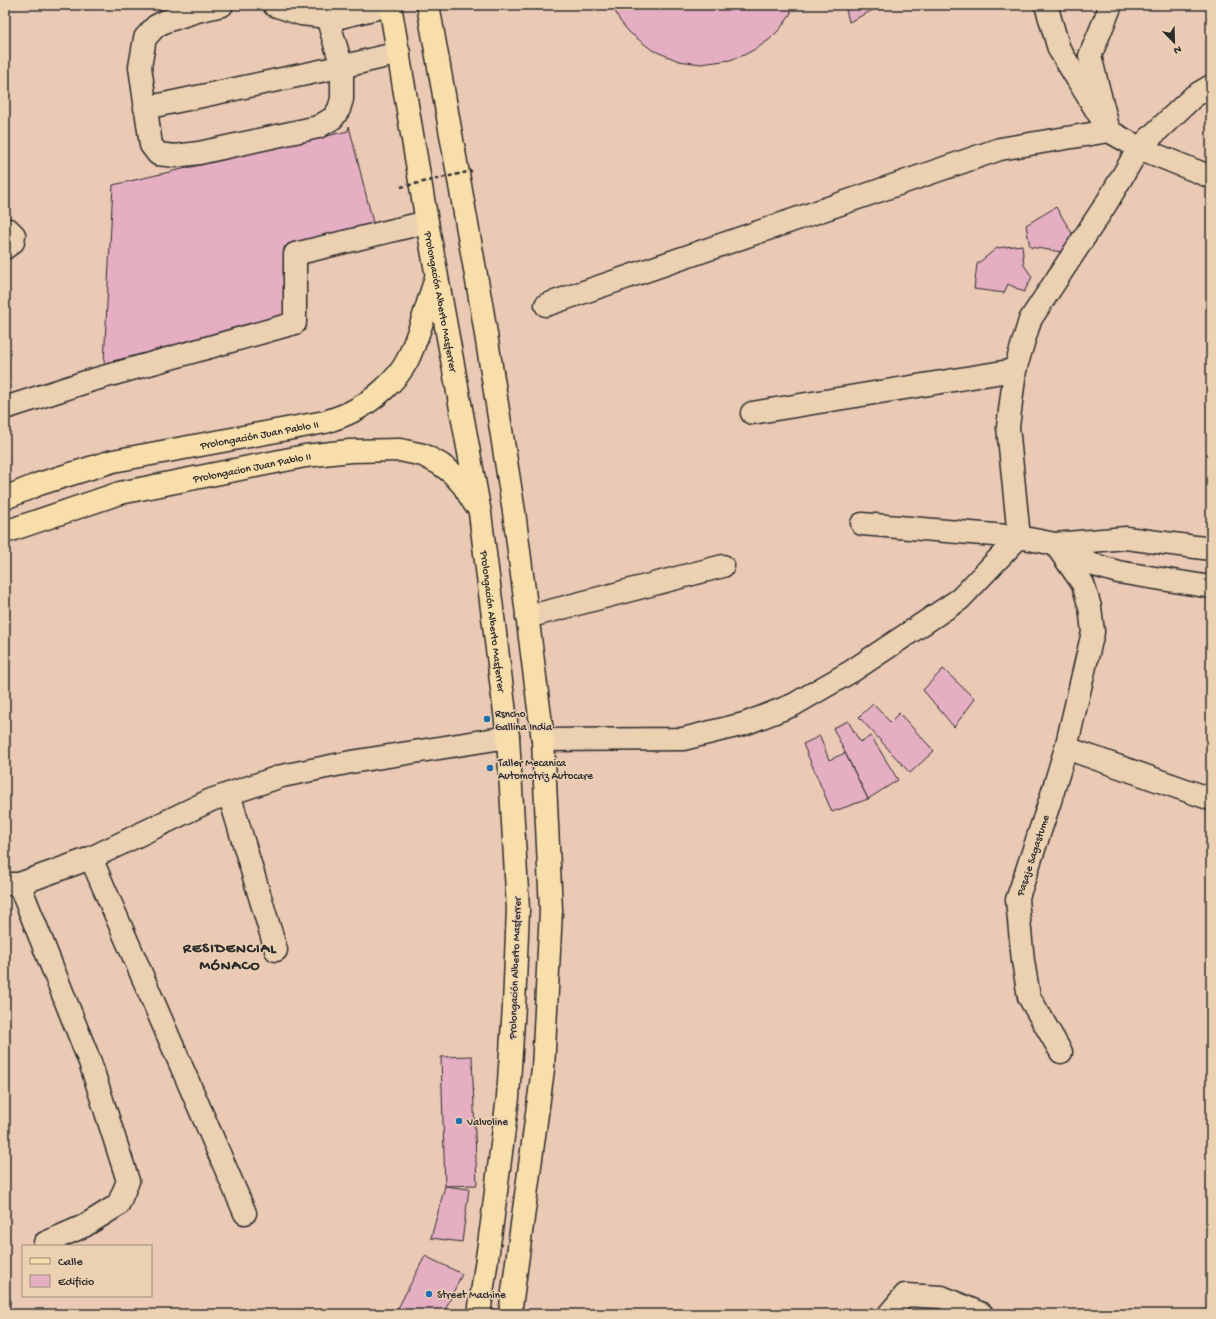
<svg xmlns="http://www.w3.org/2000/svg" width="1216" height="1319" font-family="'Gochi Hand',sans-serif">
<rect width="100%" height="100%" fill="#eac9b5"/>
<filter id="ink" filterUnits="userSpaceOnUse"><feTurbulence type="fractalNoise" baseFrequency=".025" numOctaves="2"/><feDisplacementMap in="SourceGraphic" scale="8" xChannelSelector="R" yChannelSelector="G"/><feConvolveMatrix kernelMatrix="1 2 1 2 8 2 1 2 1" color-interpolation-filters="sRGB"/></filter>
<g filter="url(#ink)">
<g fill="#e5aec3" stroke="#2b2b2b">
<path d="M612,5H795L788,18L779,30L769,40L757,48L744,55L730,60L701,64L679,61L652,50L629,32L620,21Z"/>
<path d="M845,5H883L849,22Z"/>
<path d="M349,126L373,223L284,247L290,319L104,363L113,185L348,131Z"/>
<path d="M1056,207L1073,235L1062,252L1030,247L1026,225Z"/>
<path d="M1022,245L1024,265L1032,277L1024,292L1008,284L1004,293L974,289L977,264L997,248Z"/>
<path d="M943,669L975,699L954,727L923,690Z"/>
<path d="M873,704L890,722L899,713L934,751L910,773L859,717Z"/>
<path d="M848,721L860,742L871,736L898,780L868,799L833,728Z"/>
<path d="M820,736L829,760L845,753L868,799L832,812L803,744Z"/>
<path d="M472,1056L477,1185L445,1186L441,1057Z"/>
<path d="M445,1186L469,1189L462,1242L431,1238Z"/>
<path d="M425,1256L462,1274L443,1314H395Z"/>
</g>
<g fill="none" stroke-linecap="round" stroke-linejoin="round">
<defs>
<g id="minor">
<path d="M222,5L197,11L166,21L156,26L145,38L140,67L151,145L158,154L175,156L199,153L318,127L333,118L339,109L342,99V67L327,17"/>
<path d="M274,5L301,14L336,18L389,5"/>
<path d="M1111,5L1090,56L1109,131L1139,148L1211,177"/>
<path d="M145,108L349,65L399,53"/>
<path d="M5,230H9L14,235L13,242L5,248"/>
<path d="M546,305L1000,149L1109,131L1059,49L1046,5"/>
<path d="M5,408L89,381L295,323V254L427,222"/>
<path d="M752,413L1015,370"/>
<path d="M862,524L1019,537L1055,544L1126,538L1211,549"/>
<path d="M1055,544L1083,584L1090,607L1093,632L1066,748L1050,801L1017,900L1023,961L1029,997L1061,1052"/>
<path d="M1063,549L1084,562L1118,572L1211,587"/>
<path d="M527,617L723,566"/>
<path d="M543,740L683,739L744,724L793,705L852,671L960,599L1019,537L1008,427L1015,370L1030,320L1106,204L1139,148L1194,96L1211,86"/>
<path d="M1066,748L1211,799"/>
<path d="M229,794L276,950"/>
<path d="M91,858L245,1213"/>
<path d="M5,884H19L91,858L211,800L282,776L351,762L508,737"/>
<path d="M19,884L90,1062L128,1181L118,1205L84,1226L45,1243"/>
<path d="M889,1314L905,1295L942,1297L982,1314"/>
</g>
<g id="major">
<path id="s1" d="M390,5L427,222L480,513L508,737L518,909L514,1006L508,1097L492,1223L479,1314"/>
<path d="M428,5L482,309L514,512L543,740L551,910L543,1069L510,1314"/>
<path id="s2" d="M5,498L39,484L113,461L325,422C334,419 343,416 351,412C372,402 398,380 408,359C420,333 427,305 436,278"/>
<path id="s3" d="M5,532L120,493L305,456L350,451L400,450L423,455L440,464L452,473L463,485L474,503"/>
</g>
</defs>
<use href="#minor" stroke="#2b2b2b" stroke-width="25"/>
<use href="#major" stroke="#2b2b2b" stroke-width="25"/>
<use href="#minor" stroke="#ebd0b2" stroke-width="22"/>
<use href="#major" stroke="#f8deab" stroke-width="22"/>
<path stroke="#2b2b2b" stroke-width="2.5" stroke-dasharray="4 3" stroke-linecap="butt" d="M401,187L472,171"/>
</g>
</g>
<g fill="#1f6fb2" stroke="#ebd0b2" stroke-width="1.5">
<circle cx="487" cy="719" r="4"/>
<circle cx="490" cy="768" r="4"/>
<circle cx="459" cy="1121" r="4"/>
<circle cx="429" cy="1294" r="4"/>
</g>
<g text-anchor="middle" stroke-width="3" stroke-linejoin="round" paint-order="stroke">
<g font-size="11" fill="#2b2b2b" stroke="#ebd0b2">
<text dy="4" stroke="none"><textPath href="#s1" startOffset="301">Prolongación Alberto Masferrer</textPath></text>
<text dy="4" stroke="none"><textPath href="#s2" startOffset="263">Prolongación Juan Pablo II</textPath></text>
<text dy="4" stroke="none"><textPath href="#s3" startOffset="256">Prolongacion Juan Pablo II</textPath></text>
<text dy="4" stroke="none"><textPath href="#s1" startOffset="625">Prolongación Alberto Masferrer</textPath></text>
<text transform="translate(1032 855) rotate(-72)" y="4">Pasaje Sagastume</text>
<text transform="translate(514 968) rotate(-88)" y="4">Prolongación Alberto Masferrer</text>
</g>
<g font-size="11" fill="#2b2b2b" stroke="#ebd0b2" text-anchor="start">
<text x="495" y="717">Rsncho<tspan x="495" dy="13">Gallina India</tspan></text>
<text x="498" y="766">Taller Mecanica<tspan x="498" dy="13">Automotriz Autocare</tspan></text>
<text x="467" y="1125">Valvoline</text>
<text x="437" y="1298">Street Machine</text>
</g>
<g font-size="15" font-weight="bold" letter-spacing="1" fill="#2b2b2b" stroke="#ebd0b2">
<text x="230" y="952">RESIDENCIAL<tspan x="230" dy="17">MÓNACO</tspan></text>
</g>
</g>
<rect width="1216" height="1319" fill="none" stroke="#ebd0b2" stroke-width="20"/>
<rect x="10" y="10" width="1196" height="1299" fill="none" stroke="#2b2b2b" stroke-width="1.5" filter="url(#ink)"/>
<rect x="22" y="1245" width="130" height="52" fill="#ebd0b2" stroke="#9e8e7c"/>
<rect x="30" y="1258" width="20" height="6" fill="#f8deab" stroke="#9e8e7c"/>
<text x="58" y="1265" font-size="12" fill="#2b2b2b">Calle</text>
<rect x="30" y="1275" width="20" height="12" fill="#e5aec3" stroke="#9e8e7c"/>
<text x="58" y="1285" font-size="12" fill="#2b2b2b">Edificio</text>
<g transform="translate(1174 42) rotate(157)" stroke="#ebd0b2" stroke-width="3" paint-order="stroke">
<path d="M0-3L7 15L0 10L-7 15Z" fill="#2b2b2b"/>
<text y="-6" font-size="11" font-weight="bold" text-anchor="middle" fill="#2b2b2b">N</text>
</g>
</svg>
